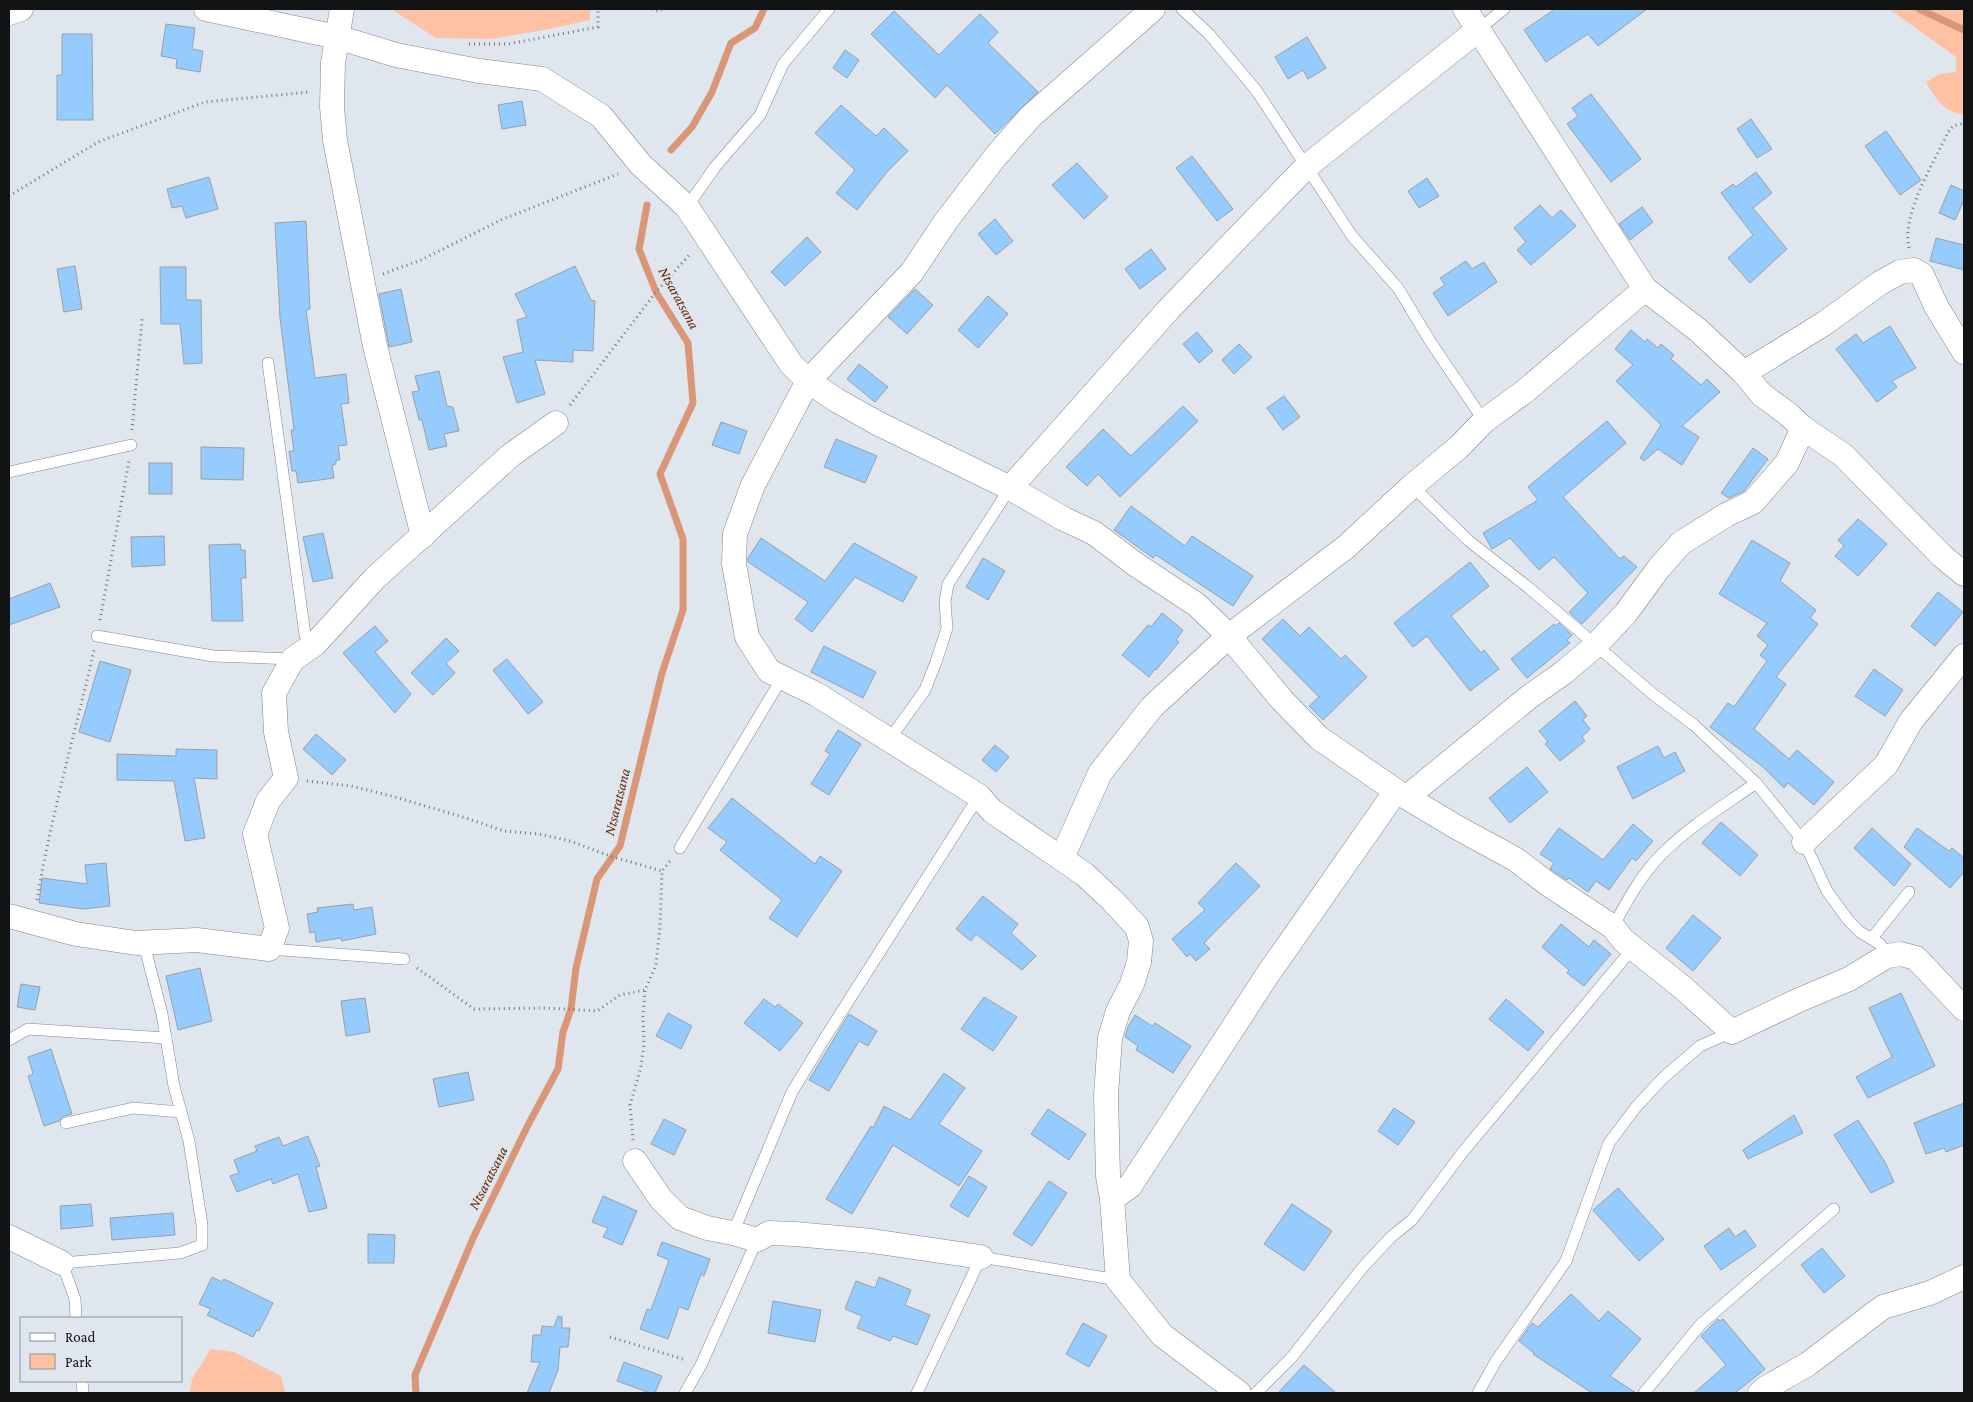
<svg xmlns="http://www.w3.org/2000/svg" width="1973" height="1402" font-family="'Crimson Pro',serif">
<rect width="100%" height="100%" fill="#dfe6ee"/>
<g fill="#ffc1a3">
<path d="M391,9H590V20L549,29L491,39L436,38Z"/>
<path d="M1889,9H1959L1964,11V114C1945,114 1934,97 1926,82L1940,74L1956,72V57Z"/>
<path d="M211,1349L234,1352L281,1376L285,1393H190L192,1379Z"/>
</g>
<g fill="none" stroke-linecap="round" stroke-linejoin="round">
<g stroke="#d99778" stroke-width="7">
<path d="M1919,9L1964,30"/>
<path d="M671,150L692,127L712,92L731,43L755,28L764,9"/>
<path d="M416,1393L415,1375L474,1236L528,1125L558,1069L563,1032L571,1009L576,968L597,879L620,846L662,673L683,610V539L660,474L693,403L688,343L656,292L639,249L647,205"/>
</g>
</g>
<g fill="#96cbfe" stroke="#99a0a6">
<path d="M1555,9H1647L1598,46L1588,34L1546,62L1524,30Z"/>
<path d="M894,11L939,55L980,14L998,32L988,43L1038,92L995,134L947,85L935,98L871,34Z"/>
<path d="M166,24L195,28L192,49L203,51L200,72L176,68L177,59L161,56Z"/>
<path d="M62,34H92L93,120H57V75H62Z"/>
<path d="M1307,37L1326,68L1308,79L1303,70L1288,79L1275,57Z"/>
<path d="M845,50L859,60L847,78L833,68Z"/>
<path d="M1591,94L1641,159L1611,182L1567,124L1578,116L1572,108Z"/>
<path d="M522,101L526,125L502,129L498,105Z"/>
<path d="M841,105L876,136L884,128L908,151L887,172L857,210L836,193L855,170L815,133Z"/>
<path d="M1751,119L1772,149L1757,158L1737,129Z"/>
<path d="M1886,131L1921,180L1900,195L1865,146Z"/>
<path d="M1192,156L1233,209L1217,221L1176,168Z"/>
<path d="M1077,163L1108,197L1084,219L1052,185Z"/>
<path d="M1756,172L1772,193L1753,208L1787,249L1750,283L1728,258L1753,235L1721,193L1733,184L1736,187Z"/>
<path d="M209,177L218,209L186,218L182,206L172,208L167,189Z"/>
<path d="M1427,178L1439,196L1419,208L1408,191Z"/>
<path d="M1951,185L1964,191V200L1955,220L1939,213Z"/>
<path d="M1540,205L1552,218L1561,210L1576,226L1531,265L1517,250L1526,242L1514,228Z"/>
<path d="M1642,207L1653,222L1630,240L1619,224Z"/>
<path d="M995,219L1013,241L996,255L978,234Z"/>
<path d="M306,221L310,309L306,310L315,378L346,374L349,403L341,404L347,445L338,446L340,460H336V464L332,465L334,478L298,483L296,471H292L289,451H294L291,430H294L280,318L275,223Z"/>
<path d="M807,237L821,252L785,286L771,272Z"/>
<path d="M1936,238L1964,245V270L1930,261Z"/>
<path d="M1151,249L1166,269L1140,289L1125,269Z"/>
<path d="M1466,261L1472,269L1484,262L1497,282L1448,316L1433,293L1445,285L1440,278Z"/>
<path d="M75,266L82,309L64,312L57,269Z"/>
<path d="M575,266L591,300L595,301L593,351L573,350V362L535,360L545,394L517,403L503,357L523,352L517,320L527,317L515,294Z"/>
<path d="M160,267H186V300H201L202,363L184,364L180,324H161Z"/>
<path d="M401,289L412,342L389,347L379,294Z"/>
<path d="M915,289L933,305L907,334L888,317Z"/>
<path d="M988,296L1008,314L978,348L958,330Z"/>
<path d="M1890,326L1916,368L1892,381L1897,387L1877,402L1836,349L1856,334L1863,343Z"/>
<path d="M1631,330L1645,342L1647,339L1658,348L1661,344L1674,355L1671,359L1701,385L1707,379L1720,392L1682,426L1699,437L1682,465L1658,449L1644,461L1640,458L1661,425L1616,381L1633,365L1615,349Z"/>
<path d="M1197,332L1213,351L1199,363L1183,344Z"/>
<path d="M1239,344L1252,357L1234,374L1222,360Z"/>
<path d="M859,364L888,387L875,402L847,379Z"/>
<path d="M439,371L447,406L453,407L459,431L444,434L447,446L429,450L422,420H419L412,392L419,391L415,376Z"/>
<path d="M1284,396L1300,417L1283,430L1267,408Z"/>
<path d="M1183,406L1198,421L1120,497L1098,474L1087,486L1066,467L1103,429L1131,456Z"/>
<path d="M1607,421L1626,443L1563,497L1620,559L1624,556L1637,567L1582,624L1569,612L1588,593L1554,557L1539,570L1510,538L1492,549L1483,533L1538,500L1528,487Z"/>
<path d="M721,422L747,431L739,454L712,445Z"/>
<path d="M836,439L877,456L865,483L824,467Z"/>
<path d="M201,447L244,448L243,480L201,479Z"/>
<path d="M1753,448L1768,459L1744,491L1729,498L1721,493Z"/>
<rect x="149" y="463" width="23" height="31"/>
<path d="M1131,506L1185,546L1192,536L1253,576L1233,606L1156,555L1153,558L1114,530Z"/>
<path d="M1858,519L1887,544L1858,576L1835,556L1844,546L1838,540Z"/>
<path d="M323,533L333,578L313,582L303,537Z"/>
<path d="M164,536L165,565L132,567L131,537Z"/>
<path d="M761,538L825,581L854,543L917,577L903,602L855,577L812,632L795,619L808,602L748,562V558Z"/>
<path d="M1752,540L1790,563L1780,581L1816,610L1810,618L1818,624L1776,677L1786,684L1754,729L1789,759L1797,750L1834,782L1814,805L1788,783L1784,788L1763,767L1710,727L1728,703L1734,707L1767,661L1760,655L1768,645L1757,636L1767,623L1719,594Z"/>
<path d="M240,544L241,550H245L246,578H241L243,621H212L209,545Z"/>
<path d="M983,558L1005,571L988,600L966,587Z"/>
<path d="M1470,562L1489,586L1451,616L1481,653L1484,650L1499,669L1470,691L1427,636L1413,647L1394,623Z"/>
<path d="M50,583L60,607L9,625V599Z"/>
<path d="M1938,592L1963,612L1935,646L1911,626Z"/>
<path d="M1162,613L1183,630L1176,640L1179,642L1156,670L1155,669L1149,677L1122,655L1148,625L1151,627Z"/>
<path d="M1283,619L1300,636L1309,627L1341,659L1345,655L1367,677L1323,720L1309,706L1319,697L1262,639Z"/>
<path d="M1559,623L1572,635L1567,640L1570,643L1527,678L1511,659L1554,624L1556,626Z"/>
<path d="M375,626L388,641L375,652L411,694L395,713L343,653Z"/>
<path d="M446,638L459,651L446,663L455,673L433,695L411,673Z"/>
<path d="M824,646L876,672L863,698L811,672Z"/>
<path d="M507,659L543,702L528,714L493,670Z"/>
<path d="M100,661L131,670L110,742L79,732Z"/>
<path d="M1874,669L1903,690L1885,716L1855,696Z"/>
<path d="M1575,701L1587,716L1583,720L1590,729L1582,737L1585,741L1560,761L1545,744L1548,742L1539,731Z"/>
<path d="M838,730L861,744L829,795L811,784L830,754L825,751Z"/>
<path d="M316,734L346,760L332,775L303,749Z"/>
<path d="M995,745L1009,757L996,772L982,760Z"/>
<path d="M1658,746L1664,758L1675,752L1685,771L1633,799L1617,767Z"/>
<path d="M176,749L217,750V779L194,778L205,838L185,841L174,781L117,780V754L176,756Z"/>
<path d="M1527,767L1548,792L1510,823L1489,798Z"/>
<path d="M732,798L815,864L820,856L842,871L797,937L769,918L782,900L720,850L727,842L708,828Z"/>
<path d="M1721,822L1758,855L1740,876L1702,843Z"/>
<path d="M1633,824L1653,841L1636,861L1632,858L1609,890L1596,881L1588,892L1569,878L1567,880L1550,869L1554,863L1540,854L1559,828L1603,860Z"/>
<path d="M1872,828L1911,864L1894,886L1854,848Z"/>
<path d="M1917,828L1949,851L1952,848L1964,858V872L1950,888L1904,847Z"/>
<path d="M106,863L110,906L83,909L39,903L42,878L87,884L85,865Z"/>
<path d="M1236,863L1260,886L1204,943L1210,949L1196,961L1190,954L1187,957L1172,939L1205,910L1198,903Z"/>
<path d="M983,896L1018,924L1011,933L1036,956L1022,970L976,934L971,941L956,929Z"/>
<path d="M353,904L354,910L372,907L376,934L342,941L341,938L316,942L315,932L310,933L307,914L318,912L317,908Z"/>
<path d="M1693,915L1721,938L1693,971L1666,948Z"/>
<path d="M1561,924L1589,947L1594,940L1611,954L1584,986L1567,973L1569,970L1542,947Z"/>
<path d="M200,968L212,1021L178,1030L166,976Z"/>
<path d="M21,984L40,987L35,1010L17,1007Z"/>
<path d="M1901,993L1935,1066L1868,1098L1856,1077L1892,1057L1869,1008Z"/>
<path d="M984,997L1017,1017L993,1051L961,1029Z"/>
<path d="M365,998L370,1032L346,1036L341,1001Z"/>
<path d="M764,999L775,1007L778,1004L803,1023L780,1051L744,1023Z"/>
<path d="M1506,999L1544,1032L1528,1051L1489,1019Z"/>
<path d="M668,1013L692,1026L681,1049L656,1036Z"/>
<path d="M849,1014L877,1031L868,1046L859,1041L829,1091L809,1080Z"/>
<path d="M1135,1015L1152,1026L1155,1023L1191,1046L1173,1073L1136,1050L1138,1046L1125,1037L1128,1027Z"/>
<path d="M51,1049L72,1114L64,1116L59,1121L44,1126L28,1076L33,1074L28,1057Z"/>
<path d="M468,1072L474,1100L439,1107L433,1079Z"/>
<path d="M944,1073L965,1088L939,1124L982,1151L959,1186L893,1145L852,1214L826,1199L871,1126L873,1128L884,1106L910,1120Z"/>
<path d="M1964,1103V1145L1946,1152L1944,1148L1926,1154L1914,1123Z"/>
<path d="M1394,1108L1415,1122L1398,1145L1378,1131Z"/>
<path d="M1048,1109L1086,1134L1069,1160L1031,1134Z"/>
<path d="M1794,1115L1803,1133L1748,1159L1743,1150Z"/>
<path d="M664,1119L686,1130L674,1155L651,1144Z"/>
<path d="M1858,1120L1885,1162L1894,1182L1871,1193L1834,1135Z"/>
<path d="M308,1136L320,1166L316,1167L327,1208L309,1212L298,1174L273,1184L271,1179L237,1192L230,1176L239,1173L234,1160L257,1151L255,1146L279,1137L283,1146Z"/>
<path d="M969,1176L987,1187L968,1217L950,1206Z"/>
<path d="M1049,1181L1067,1193L1032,1246L1013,1234Z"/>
<path d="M1618,1188L1664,1239L1639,1261L1593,1210Z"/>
<path d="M603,1196L637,1211L622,1245L603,1237L608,1228L592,1222Z"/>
<path d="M91,1204L93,1226L61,1229L60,1206Z"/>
<path d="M1292,1204L1332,1231L1304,1271L1264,1244Z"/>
<path d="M173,1213L175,1235L112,1240L110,1218Z"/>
<path d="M1729,1228L1735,1237L1745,1230L1756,1246L1721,1270L1704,1246Z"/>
<path d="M368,1234L395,1235L394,1263H368Z"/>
<path d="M662,1242L710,1259L704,1276L701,1274L688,1310L679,1307L668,1339L640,1329L647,1309L651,1310L669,1260L657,1255Z"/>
<path d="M1822,1248L1845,1276L1824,1293L1801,1265Z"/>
<path d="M212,1277L222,1282L224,1279L273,1303L259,1331L257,1330L253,1337L207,1315L211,1309L199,1304Z"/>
<path d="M879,1277L911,1290L905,1305L930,1315L917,1345L893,1336L890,1341L857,1328L862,1316L845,1309L856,1281L875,1288Z"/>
<path d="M1571,1294L1599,1321L1608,1311L1641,1339L1610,1376L1636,1393H1592L1533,1354L1534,1353L1519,1341L1532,1323L1538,1327Z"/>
<path d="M773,1301L821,1310L815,1342L768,1333Z"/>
<path d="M558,1316L562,1317V1328H570L568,1347H560L558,1370L549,1393H527L540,1362H531L533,1335H541L542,1326L554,1327Z"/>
<path d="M1718,1319L1720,1321L1723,1319L1765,1369L1735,1393H1694L1726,1365L1701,1336Z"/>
<path d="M1083,1323L1107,1336L1089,1367L1066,1354Z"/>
<path d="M624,1362L662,1376L655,1393H650L617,1381Z"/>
<path d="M1304,1365L1336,1393H1278Z"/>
</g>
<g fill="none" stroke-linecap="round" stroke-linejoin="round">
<defs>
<g id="service">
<path d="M1182,9L1209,34L1256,90L1352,236L1398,288L1430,341L1484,421"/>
<path d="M1479,29L1504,9"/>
<path d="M687,207L715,167L760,115L783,64L829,9"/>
<path d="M268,363L305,635L315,644"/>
<path d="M9,472L131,445"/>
<path d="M1412,486L1469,541L1529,588L1654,695L1694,725L1756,783L1804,842L1827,891L1848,920L1860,932L1880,944L1887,956"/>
<path d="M97,636L213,656L293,659"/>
<path d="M889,740L925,690L936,662L947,628L945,602L948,584L1010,488"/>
<path d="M680,848L782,678"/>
<path d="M1613,927C1627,901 1642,873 1664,852C1691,825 1725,805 1756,783"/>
<path d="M1872,938L1909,892"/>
<path d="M269,949L404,959"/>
<path d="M9,1040L28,1029L166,1038"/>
<path d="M66,1123L133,1108L181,1112"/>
<path d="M733,1233L792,1092L823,1041L979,796"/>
<path d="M76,1318L75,1299L62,1263L180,1253L202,1245V1225L189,1141L174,1086L162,1014L144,944"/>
<path d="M82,1381L83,1393"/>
<path d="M685,1393L701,1365L757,1240"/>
<path d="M917,1393L981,1257L1118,1280"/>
<path d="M1256,1393L1292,1357L1363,1267L1391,1237L1412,1220L1462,1153L1633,948"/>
<path d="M1478,1393L1496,1361L1566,1261L1609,1143L1636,1107L1663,1078L1700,1046L1732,1032"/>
<path d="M1644,1393L1701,1324L1834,1209"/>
</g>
<g id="minor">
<path d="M206,9L337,37L396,55L479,71L542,79L601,116L641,165L687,207L791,364L808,381L836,400L879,424L1010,488L1064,519L1094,533L1135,564L1197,605L1229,636L1282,700L1319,738L1396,791L1458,828L1515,859L1548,884L1613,927L1623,940L1682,987L1732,1032L1799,1000L1849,979L1887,956L1901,954L1916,958L1964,1009"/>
<path d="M342,9L333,63L332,107L335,140L375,346L423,536"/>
<path d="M1153,9L1030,117L996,156L946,221L912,272L808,381L753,485L735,534L734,564L747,637L769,671L816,694L979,796L992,811L1084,874L1112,900L1137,927L1141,941L1139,962L1132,984L1118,1011L1110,1038L1106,1095L1108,1176L1112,1199L1118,1280L1162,1335L1239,1393"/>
<path d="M1465,9L1645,289L1698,330L1744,373L1761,394L1788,414L1803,428L1843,455L1942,556L1964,574"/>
<path d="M9,13L21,9"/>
<path d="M1744,373L1825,323L1880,283L1900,272L1914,270L1922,275L1936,306L1964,352"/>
<path d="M1010,488L1169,309L1306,167L1479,29"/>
<path d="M1407,797L1529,697L1563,673L1595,646L1626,613L1659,568L1681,543L1726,515L1753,502L1787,463L1803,428"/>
<path d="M1804,842L1886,765L1911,721L1964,656"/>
<path d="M1062,858L1100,773L1152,707L1229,636L1346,547L1412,486L1459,447L1484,421L1524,392L1645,289"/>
<path d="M9,916L76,934L136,943L197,940L269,949L277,928L255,834L268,801L286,778L276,732L274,693L293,659L315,644L375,578L511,455L556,423"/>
<path d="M635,1161L661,1199L680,1218L707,1228L733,1233L757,1240L769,1233L795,1234L872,1241L981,1257"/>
<path d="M1112,1199L1130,1186L1268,974L1396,791"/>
<path d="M9,1237L62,1263"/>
<path d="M1760,1393L1766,1388L1808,1364L1883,1307L1930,1293L1964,1277"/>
</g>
</defs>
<use href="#service" stroke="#81878e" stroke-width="12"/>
<use href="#minor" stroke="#81878e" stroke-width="25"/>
<g stroke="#72777c" stroke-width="3" stroke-dasharray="1 4" stroke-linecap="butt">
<path d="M652,9L655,11L666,9"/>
<path d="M469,44H508L598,27V9"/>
<path d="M9,196L98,142L205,102L310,92"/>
<path d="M1909,248C1901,214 1934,163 1948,132L1953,126L1964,123"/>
<path d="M383,274L421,260L503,219L618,174"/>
<path d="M570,405L656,292L691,253"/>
<path d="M132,430L142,319"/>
<path d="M100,620L129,461"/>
<path d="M307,781L351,786L395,797L466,818L504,831L539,834L570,841L613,857L662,871"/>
<path d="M37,900C51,816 75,734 94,650"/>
<path d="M417,968L474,1009L547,1008L597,1011L620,995L645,990"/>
<path d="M633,1140L630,1105L641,1067L644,1044L643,1016L645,990L656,965L660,927L662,871L670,861"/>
<path d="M610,1337L686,1360"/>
</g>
<use href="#service" stroke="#fff" stroke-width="11"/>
<use href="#minor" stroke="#fff" stroke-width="24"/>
</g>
<g text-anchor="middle" stroke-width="4" stroke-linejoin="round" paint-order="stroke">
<g font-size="15" font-style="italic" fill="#642904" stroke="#dfe6ee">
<text transform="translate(679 298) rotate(61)" y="5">Ntsaratsana</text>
<text transform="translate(617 802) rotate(-76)" y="5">Ntsaratsana</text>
<text transform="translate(488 1178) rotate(-63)" y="5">Ntsaratsana</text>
</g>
</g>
<rect width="1973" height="1402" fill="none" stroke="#111315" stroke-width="20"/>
<rect x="20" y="1317" width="162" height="65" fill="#dfe6ee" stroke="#8d9297"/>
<rect x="30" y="1333" width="25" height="8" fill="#ffffff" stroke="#8d9297"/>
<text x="65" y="1342" font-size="15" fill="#111315">Road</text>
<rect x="30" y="1354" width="25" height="15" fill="#ffc1a3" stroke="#8d9297"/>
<text x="65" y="1367" font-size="15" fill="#111315">Park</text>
</svg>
